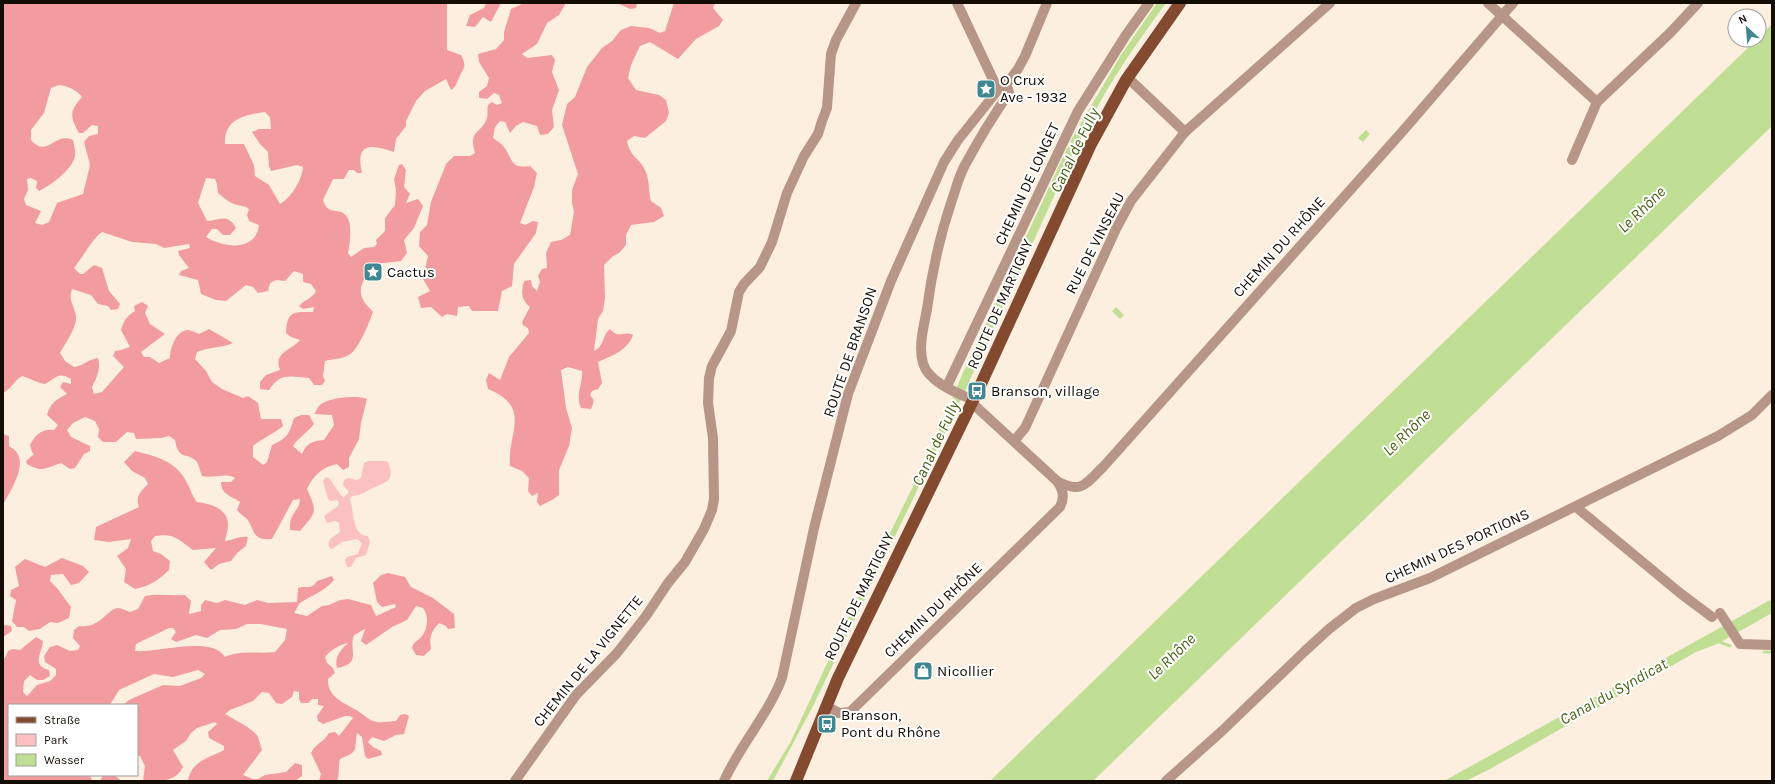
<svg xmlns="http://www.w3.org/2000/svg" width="1775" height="784" font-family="Karla,sans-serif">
<rect width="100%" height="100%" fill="#fcefe0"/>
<path fill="#fac0c2" d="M368,461H385L388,462C395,481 388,481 373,488C364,492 363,495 352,496L350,499C354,511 352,536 368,536L370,542L366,555L356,558L351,567H347L345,560L347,557L358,554L362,543L357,539L342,542L332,549L329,547C327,538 334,537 340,532L339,523L335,521L327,523L324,516L338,506L339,502L337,500L331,501L328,499L323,481L326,477L329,478L343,498L349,492L343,485C344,475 351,479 357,480L361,478L364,463Z"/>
<g fill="#f29ca0" fill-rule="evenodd">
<path d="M3,3H447V50L461,55C468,69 463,67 458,80C456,85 456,86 451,90L446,79L425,91L416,101L406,121V126L396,139L394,152C371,144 355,142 362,173H357L354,170H349L344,179H333L323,200C327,214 336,209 343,213C354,219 350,243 348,253L351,257L364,248L374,247L377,244L376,240L385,231V218L395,205L396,190L394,179L399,165L402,164L406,170L404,187L410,194L406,203L418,199L423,206L414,228L404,240L407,253L401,261L375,264C367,275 354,288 365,303C367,306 371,309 373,312C369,323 359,349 349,355C342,359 333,359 325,361L323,376L325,381L322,385H314L309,378C290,377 281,372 269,390L260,389V382L266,375L280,370C273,352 291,351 300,340L291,337L286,333C287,310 294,312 313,312L314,307L303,309L299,306C304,300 313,298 316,291L311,284L303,282V274L294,271L285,281L276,280L270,283L268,291L258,293L253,287L246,285L226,301L216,300L201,294L198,280L179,275L181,271L189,268L179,255L178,251L190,248L189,244L164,248L156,244L132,242L102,232C92,239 83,257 74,268L80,274H83L94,265L102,268L109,291L120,304L118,309L111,310L108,306L98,304L91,295L72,289C68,303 74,303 76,316C77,328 65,343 60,353L65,361L74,367C84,366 88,359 98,358C101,369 97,377 92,387L94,394L102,392L124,367L113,356L115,351L121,350L130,347L121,330C124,320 127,316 135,311L134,306L142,302L148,306L145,313L150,324L165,334L141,352L144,357H150L159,363L170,358C170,349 175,332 187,330C190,330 195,332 199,334L209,329L233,343C223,348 208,347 197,352L195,359L206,371L212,382L222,389L243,398L248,396L258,403L261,419H281L283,426C273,434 263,438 253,446V457L263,465L267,462L272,445C288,438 289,434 294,418L301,415H309L314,424C307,433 299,437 293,446L302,454C307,443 312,441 324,440L334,425L332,415L314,414C316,412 317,408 319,406C327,397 358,395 367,399L361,423L359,439L349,458V467L343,470L337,464C322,467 313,476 307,489C318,513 316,512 300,531L290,530C289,511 299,513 300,499L293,500L272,539C251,541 255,529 247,519C244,516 240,514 237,510L240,502C232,496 221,495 221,482H231L235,478C226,472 213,479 202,476C200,471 199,464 196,461C186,451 179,462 175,440L169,436L161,438L136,439L134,433L127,432L116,442H103L98,437L99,429L95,421L85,417L73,423L67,430L71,437L90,446V451L84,454L75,468L70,469L61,463C46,468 42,473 27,464L26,461L34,454L32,452L30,445C35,435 42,428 54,430L58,425L47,415C51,402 56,400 67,394L60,387L63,382L71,384V379C58,371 56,378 45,384C37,383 30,378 22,376C14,381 12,388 3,393ZM59,85C68,86 77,90 82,97C69,111 70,117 79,133H83L92,125L98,126V134L89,136L84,142L90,165L83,194L57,203L49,222L42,225L35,223L41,211L26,205L24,199L28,190L27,179L31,178L37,181L36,188L39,191C50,186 73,169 75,156C76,151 74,145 73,140C54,131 48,159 31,140V130L44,113L51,88ZM265,112L270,117L271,129H259L252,132L260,144L268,152L269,166L271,171L297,165L303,167C302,180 291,198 280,204L269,185L255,176L254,165L244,144H225C224,119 244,115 265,112ZM206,178L215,179L217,184L218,193C222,196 228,202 234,204C239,206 244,205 249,209L247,215L249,221L259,225C256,252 224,248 206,237L212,229H217L223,235H230L236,228C228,213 220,220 207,221L198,203Z"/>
<path d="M486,3H501L491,22L483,17L475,27L466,26L470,15L484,8Z"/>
<path d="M524,3H566L559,15L547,23L537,44L522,54L527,58L552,55L555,60L552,72L559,90L552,110L554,127L548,134L540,135L537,126L523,122L516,126L510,133L505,122L500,121L495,127L493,138C497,141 501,143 504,147C513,159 510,169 530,166L537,173L534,187L520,223L525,225L533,221L538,222L536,233L514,264L512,286L502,291L498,311H472L469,306L458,307L457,316L447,314L442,317L431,307L421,308L418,297L430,291L423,279L428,256L419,246L420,232L427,225L431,202L446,164L454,156H470L475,153C468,129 481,135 487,118C488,115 487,109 488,105L492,102L497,105L502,103L499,95L494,93L487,99L479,98V92L487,86L489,78L479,62L478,54L496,49L504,40V32L511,9Z"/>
<path d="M617,3H637L636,8L630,9Z"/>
<path d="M674,3H715L713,8L723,20L719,26L696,39L678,59L650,42L640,46L631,65L628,78L636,90L659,95L666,100L669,113L666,121L645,138L634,136L627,141C631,159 639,157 645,170C650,180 648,190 651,201L661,208L664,216L654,222L631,225L626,235V245L619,253L612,257L604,265L605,298L603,311L598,319L594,351C605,346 602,335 610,329C620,340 622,330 633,335C628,350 612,356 598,362L602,383L598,389L592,391L590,395C595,400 594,402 591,409L581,408C575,395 583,384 582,371L568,367L561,370L566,408L572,428L569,446L559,470V495L552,500L540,506L537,502L538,493L532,496L528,491L529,478L522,471L510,466C507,432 533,408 488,389L486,380L489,373L500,380L509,357L529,333L528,328L523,325L522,322L530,307C521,299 521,293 524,281L531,280L532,286L537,291L540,282L538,276L542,269L547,268L546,253L551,242L561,240L570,235L574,212L572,203V190L578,174L562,125L567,104L575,97L587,67L602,48L612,41L621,30L631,26L649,28L660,33L665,31Z"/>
<path d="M3,434L9,436V446C33,458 11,489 3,505Z"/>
<path d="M135,451C155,456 177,461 187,483C191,490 192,496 197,502C210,504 228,508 228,525C228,530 226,536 225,541C234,540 239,536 248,537L246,546L237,553L231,561L219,564L211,570L204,562L216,548L193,550C178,539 174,533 155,536L151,541L153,551L161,554L170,561L169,570C159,580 150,586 135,589L124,582L126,569L117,556L128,548L131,539L109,542L94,540L96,527L139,507C135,496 141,491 148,484L145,478L132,471L124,462Z"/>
<path d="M62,558L83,566L89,572L79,583L71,585L63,574L51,575L50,581L57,588L71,607L69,618L58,623L50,622L40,629L29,631L24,627H17L12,621L16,600L10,596L11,590L19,586L15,567L25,559L45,567Z"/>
<path d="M388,573L405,577L411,587L433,598L454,614L455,628L448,629L446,626L439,623C431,632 429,637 431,649L424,656L416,655L412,648C413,642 418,641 422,636C428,629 429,615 423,608L416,606L407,620L392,627L366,645L361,641L365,629L354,635C348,651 363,663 337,668C334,656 341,650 348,643C341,644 329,651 325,657L327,663L333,668L335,673L328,679C327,697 344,703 358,711C364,715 370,721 377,722C382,723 390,721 396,721L400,715L405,714L409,716L404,734L396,735L384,741L372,737L368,742L373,747L381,751L382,755L368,759L365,756L362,737L357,733C354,752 359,751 340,759C338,767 340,773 337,781H319L321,774L311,753C315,744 324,742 329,733L335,732L339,736L353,718L350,716H345L323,724L318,721L317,716L324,706L318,705V699H312L308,703H301L299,699V692L294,691L292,697L282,704L276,703L269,693L262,692L253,701L230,710L225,714L246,726L255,733L258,737L262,750L243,775L253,779H258L265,775L286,772L295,763L302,765V776L295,781H188C191,761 209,758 224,750V746L209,738L208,732L217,724L215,722L197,728L191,733L186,741L173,750L183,767C175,783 159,781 143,781L145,766L140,756H137V705H123L129,700L163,685L180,686L201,678L205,674L198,670L173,677L154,674L119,690L110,705H9V775H90L92,781H3V658H5L8,651L12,649L20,650L36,637L43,641C42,654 31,665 49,670L50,676L43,680H37L30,675L24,681L23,692L27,696L37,685L50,681L56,675V669L45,662L44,656L50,647L57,645L70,651L78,650L80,646L73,638L74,630L79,626C100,629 107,609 118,608C121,608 127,611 130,612L138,609L145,596C158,593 172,596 185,595L191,601L189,614L201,611V605L205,600L217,603L225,600L245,605L257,600L268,603L297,602L298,588C307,585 311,591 317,581L332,576L334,580C323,593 313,594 300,603C298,605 296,610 294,613L307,616L322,606L329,605L340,600L348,599L371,605L376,616L396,607L395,604L382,607L377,602L373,583L381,575ZM247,624H261L287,629L285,640L275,652C258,654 241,650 225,657C212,635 157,653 135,651L136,644L169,628H173L176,632L171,639L176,642L196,635L207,638L220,630L236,629Z"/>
<path d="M5,625L11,626L12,631L3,637V626Z"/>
<path d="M103,775H115L121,781H100Z"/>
</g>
<g fill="#c0df95">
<path d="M1157,3H1166C1142,36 1119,68 1099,104C1074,147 1056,193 1035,238C1012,287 988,336 967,387L813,706L773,781H767L791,741L849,616L933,446L961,377L1071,140L1121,55Z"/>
<path d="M1772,24V126L1093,781H990L1756,40H1759V37Z"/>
<path d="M1366,130L1370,134L1363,142L1358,138Z"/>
<path d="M1116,307L1124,315L1120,319L1112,311Z"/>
<path d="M1770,600L1772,603V613L1717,644L1696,652L1492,768L1466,781H1444Z"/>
</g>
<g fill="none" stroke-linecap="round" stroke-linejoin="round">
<g stroke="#c0df95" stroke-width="3">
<path d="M1717,641L1730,646"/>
<path d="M1764,652H1772"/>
</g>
<g stroke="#b89687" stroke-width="10">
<path d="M957,3L998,90"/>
<path d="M1488,3L1597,102"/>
<path d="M1128,78L1185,132"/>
<path d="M1572,160L1597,102L1670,33L1698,3"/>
<path d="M947,386L1078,111L1126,35L1149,3"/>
<path d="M973,400C957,393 928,382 923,363C918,347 924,325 927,309C932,271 940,235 952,200C956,188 959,176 965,165C978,141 993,116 1009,93L1008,89L1004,86"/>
<path d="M1014,441L1025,428L1116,229L1131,201L1185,132L1330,3"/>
<path d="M1057,481C1082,495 1086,483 1104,466L1402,132L1513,3"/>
<path d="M1576,507L1680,593L1712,617"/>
<path d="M1720,613L1740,644L1772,645"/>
<path d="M826,706L839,713L850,712L1060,507C1065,497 1063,490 1057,481L972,403"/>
<path d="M515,781L576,695L617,653L646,616L668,583L685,562L704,529L712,510L714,499L713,438L708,403L709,378L712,366L731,331L739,292L744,284L760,267L772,242L787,193L804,156L818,134L822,121L827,108L831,54L836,40L856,3"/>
<path d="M724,781C740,745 768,715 782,678L814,528L848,394L891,281L944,162L958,140L998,90L1008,82L1018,69L1025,56L1047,3"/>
<path d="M1166,781L1222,731L1305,651L1329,629L1356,608L1374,599L1430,578L1718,436L1752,415L1772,395"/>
</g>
<path stroke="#834a30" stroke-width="12" d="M796,781L838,678L980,386L1091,144L1126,80L1180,3"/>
</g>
<defs>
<symbol id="sight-square" viewBox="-11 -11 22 22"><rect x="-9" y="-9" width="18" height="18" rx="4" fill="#418792" stroke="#fff"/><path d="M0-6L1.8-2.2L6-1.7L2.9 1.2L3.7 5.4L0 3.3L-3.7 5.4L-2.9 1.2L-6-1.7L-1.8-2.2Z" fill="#fff"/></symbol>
<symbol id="bus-square" viewBox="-11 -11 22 22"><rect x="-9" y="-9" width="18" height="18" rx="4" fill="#418792" stroke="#fff"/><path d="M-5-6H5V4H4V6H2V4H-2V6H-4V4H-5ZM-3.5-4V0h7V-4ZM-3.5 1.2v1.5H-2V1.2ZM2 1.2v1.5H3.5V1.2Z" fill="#fff"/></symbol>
<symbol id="shop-square" viewBox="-11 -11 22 22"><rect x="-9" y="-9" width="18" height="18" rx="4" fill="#418792" stroke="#fff"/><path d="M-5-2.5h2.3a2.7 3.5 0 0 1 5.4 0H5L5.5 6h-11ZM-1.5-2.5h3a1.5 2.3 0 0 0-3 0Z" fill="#fff"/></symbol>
</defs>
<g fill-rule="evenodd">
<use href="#sight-square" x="975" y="78" width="22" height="22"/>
<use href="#sight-square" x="362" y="261" width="22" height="22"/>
<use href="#bus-square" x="966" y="380" width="22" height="22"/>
<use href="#shop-square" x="912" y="660" width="22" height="22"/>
<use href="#bus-square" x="816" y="713" width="22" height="22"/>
</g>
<g text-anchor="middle" stroke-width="4" stroke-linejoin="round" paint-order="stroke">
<g font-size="15" fill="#140d05" stroke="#fff" text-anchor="start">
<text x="1000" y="85">O Crux<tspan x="1000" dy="17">Ave - 1932</tspan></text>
<text x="387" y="277">Cactus</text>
<text x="991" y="396">Branson, village</text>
<text x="937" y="676">Nicollier</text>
<text x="841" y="720">Branson,<tspan x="841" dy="17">Pont du Rhône</tspan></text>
</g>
<g font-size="15" fill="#140d05" stroke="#fff">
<text transform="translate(1027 184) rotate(-65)" y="5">CHEMIN DE LONGET</text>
<text transform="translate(1095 243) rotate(-63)" y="5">RUE DE VINSEAU</text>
<text transform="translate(1279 247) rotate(-48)" y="5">CHEMIN DU RHÔNE</text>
<text transform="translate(1000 304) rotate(-66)" y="5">ROUTE DE MARTIGNY</text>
<text transform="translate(850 352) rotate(-71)" y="5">ROUTE DE BRANSON</text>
<text transform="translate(1457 546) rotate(-25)" y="5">CHEMIN DES PORTIONS</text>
<text transform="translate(859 596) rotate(-64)" y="5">ROUTE DE MARTIGNY</text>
<text transform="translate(933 610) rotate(-44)" y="5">CHEMIN DU RHÔNE</text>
<text transform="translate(588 661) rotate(-51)" y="5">CHEMIN DE LA VIGNETTE</text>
</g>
<g font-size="16" font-style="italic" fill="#476113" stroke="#fff">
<text transform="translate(1074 150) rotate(-64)" y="6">Canal de Fully</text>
<text transform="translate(1641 209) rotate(-44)" y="6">Le Rhône</text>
<text transform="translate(1406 432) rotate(-44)" y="6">Le Rhône</text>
<text transform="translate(935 443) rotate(-65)" y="6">Canal de Fully</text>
<text transform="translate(1171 656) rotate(-44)" y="6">Le Rhône</text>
<text transform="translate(1613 691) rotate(-29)" y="6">Canal du Syndicat</text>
</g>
</g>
<rect width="1775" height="784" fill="none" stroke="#140d05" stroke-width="8"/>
<rect x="8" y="704" width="130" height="72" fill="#ffffff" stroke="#a19e9b"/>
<rect x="16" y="717" width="20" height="6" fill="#834a30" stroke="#a19e9b"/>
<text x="44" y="724" font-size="12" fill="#140d05">Straße</text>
<rect x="16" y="734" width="20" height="12" fill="#fac0c2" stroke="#a19e9b"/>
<text x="44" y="744" font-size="12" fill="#140d05">Park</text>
<rect x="16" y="754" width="20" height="12" fill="#c0df95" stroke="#a19e9b"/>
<text x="44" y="764" font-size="12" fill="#140d05">Wasser</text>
<g transform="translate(1747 28) rotate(334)"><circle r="19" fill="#ffffff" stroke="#a19e9b"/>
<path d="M0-3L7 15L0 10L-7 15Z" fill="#418792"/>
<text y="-6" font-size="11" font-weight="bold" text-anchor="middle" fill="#140d05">N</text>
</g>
</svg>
